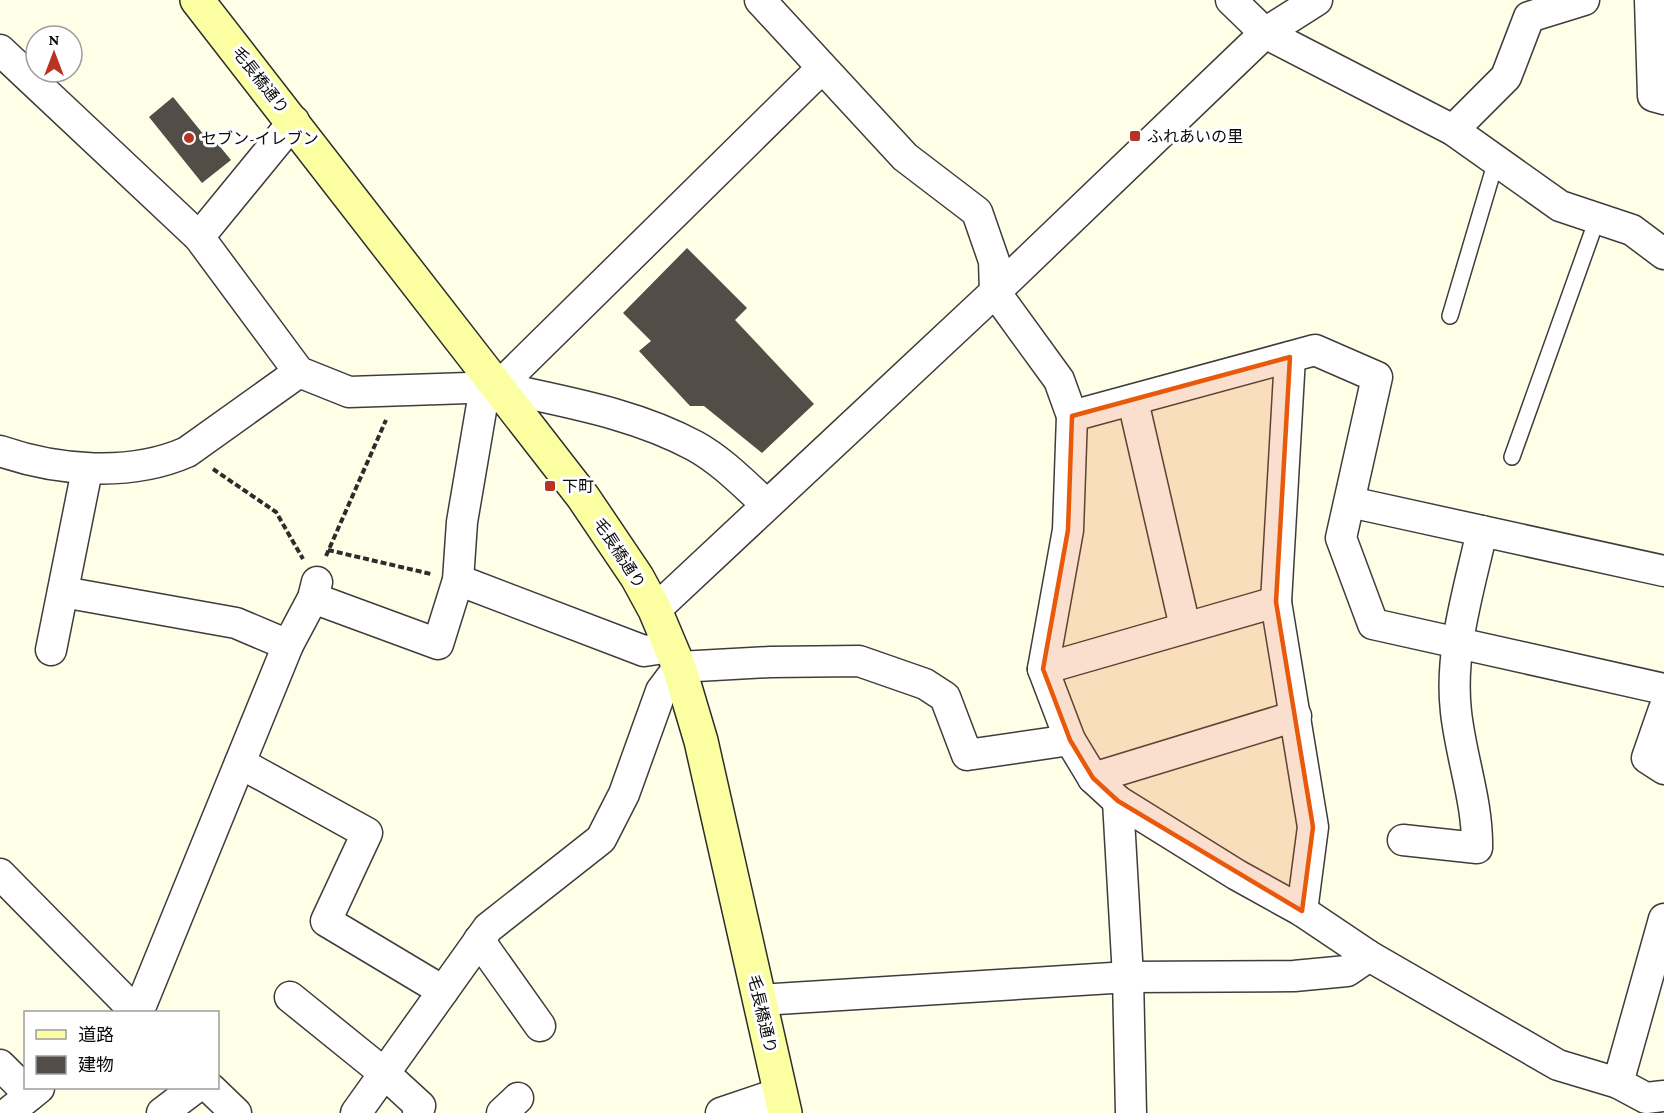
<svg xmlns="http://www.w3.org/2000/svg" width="1664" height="1113" font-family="'Crimson Pro','Noto Sans JP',serif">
<rect width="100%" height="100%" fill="#fffee7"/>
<g fill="#524d46">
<path d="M173,97L213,146L217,143L231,160L202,183L149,117Z"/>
<path d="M687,248L747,308L735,320L814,404L762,453L704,406H690L639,351L651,341L623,313Z"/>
</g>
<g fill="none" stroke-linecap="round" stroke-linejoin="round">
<defs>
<g id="lane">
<path d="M1450,316L1496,161"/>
<path d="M1512,457L1597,219"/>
</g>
<g id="street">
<path d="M760,0L905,157L977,212L994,261L995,292L1059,380L1072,416L1068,530L1043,669L1070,740L1093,778L1118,801L1237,875L1302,911L1369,956L1558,1065L1618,1083L1664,919"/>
<path d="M1231,0L1265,33L1453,130L1560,206L1632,230L1664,254"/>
<path d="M1650,0L1653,96L1664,99"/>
<path d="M0,50L199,237"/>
<path d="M294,121L199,237L299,372L349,392L498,387L822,68"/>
<path d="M1453,130L1506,77L1529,17L1584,0"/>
<path d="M1290,357L1276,602L1313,827L1302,911"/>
<path d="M498,387C565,402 634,413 695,446C722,461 744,484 766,504"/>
<path d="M1133,401L1185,627"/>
<path d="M1072,416L1315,350L1377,377L1341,538L1373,624L1664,689"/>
<path d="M0,451C58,471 130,477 187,452L299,372"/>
<path d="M1350,502L1664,571"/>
<path d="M458,580L644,651L671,647"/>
<path d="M63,592L236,623L288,645"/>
<path d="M313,598L438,644L458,580L462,522L485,387"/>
<path d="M655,610L995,292L1265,33L1317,0"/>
<path d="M51,650L87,470"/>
<path d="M1043,669L1276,602"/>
<path d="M1664,709L1647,758L1664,769"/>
<path d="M240,763L367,833L326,921L443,991"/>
<path d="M1093,778L1296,716"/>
<path d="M1118,801L1128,977L1131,1113"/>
<path d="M1403,840L1477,848C1478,802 1461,758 1456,712C1449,652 1469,590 1482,531"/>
<path d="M0,874L136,1012"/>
<path d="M479,940L540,1026"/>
<path d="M290,997L384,1073L420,1106L418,1113"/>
<path d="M760,1000L1128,977L1294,976L1347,971L1369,956"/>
<path d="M130,1012L142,1003L288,645L313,598L317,582"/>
<path d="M0,1065L30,1095"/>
<path d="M1618,1083L1646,1098L1664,1096"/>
<path d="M210,1088L236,1113"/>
<path d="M8,1113L39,1088"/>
<path d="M162,1113L195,1088"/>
<path d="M356,1113L488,928L601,839L624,794L661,691L679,667L770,662L859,661L925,684L945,697L967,755L1070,740"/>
<path d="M502,1113L518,1098"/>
<path d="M721,1113L780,1093"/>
</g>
<path id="secondary" d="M197,0L583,497L637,577L655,610L679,667L701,741L785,1113"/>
</defs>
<use href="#lane" stroke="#3d3d3d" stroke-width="18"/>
<use href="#street" stroke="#3d3d3d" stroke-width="33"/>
<use href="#secondary" stroke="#2c2c2c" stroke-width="36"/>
<g stroke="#2c2c2c" stroke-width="4" stroke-dasharray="6 3" stroke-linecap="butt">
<path d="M213,469L276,512L303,559"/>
<path d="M328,550L431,574"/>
<path d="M326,556L386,420"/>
</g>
<use href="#lane" stroke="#fff" stroke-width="15"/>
<use href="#street" stroke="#fff" stroke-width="30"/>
<use href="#secondary" stroke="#fbffa2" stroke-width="33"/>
</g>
<path fill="#e8590c" fill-opacity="0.2" stroke="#e8590c" stroke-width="4.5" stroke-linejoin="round" d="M1290,357L1276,602L1313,827L1302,911L1118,801L1093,778L1070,740L1043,669L1068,530L1072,416Z"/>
<g fill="#b93323" stroke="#fff" stroke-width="2">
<rect x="1129" y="130" width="12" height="12" rx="3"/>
<circle cx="189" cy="138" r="6"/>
<rect x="544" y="480" width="12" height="12" rx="3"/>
</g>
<g text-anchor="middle" stroke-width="6" stroke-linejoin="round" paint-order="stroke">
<g font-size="16" fill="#0a0a0a" stroke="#fff">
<text transform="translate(261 80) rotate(52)" y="6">毛長橋通り</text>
<text transform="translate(620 553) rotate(57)" y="6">毛長橋通り</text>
<text transform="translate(763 1014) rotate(77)" y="6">毛長橋通り</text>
</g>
<g font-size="16" fill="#0a0a0a" stroke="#fff" text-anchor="start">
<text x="1147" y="142">ふれあいの里</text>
<text x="201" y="144">セブン-イレブン</text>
<text x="562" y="492">下町</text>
</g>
</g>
<rect x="24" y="1011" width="195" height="78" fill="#ffffff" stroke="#9d9d9d" stroke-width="1.5"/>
<rect x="36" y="1030" width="30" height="9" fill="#fbffa2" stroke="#9d9d9d" stroke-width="1.5"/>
<text x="78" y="1041" font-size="18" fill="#0a0a0a">道路</text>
<rect x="36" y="1056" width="30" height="18" fill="#524d46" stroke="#9d9d9d" stroke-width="1.5"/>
<text x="78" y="1071" font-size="18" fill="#0a0a0a">建物</text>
<g transform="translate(54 54)"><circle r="28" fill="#ffffff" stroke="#9d9d9d" stroke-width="1.5"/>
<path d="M0-4.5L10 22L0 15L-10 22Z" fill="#b93323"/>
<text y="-9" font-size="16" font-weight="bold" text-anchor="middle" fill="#0a0a0a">N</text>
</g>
</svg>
